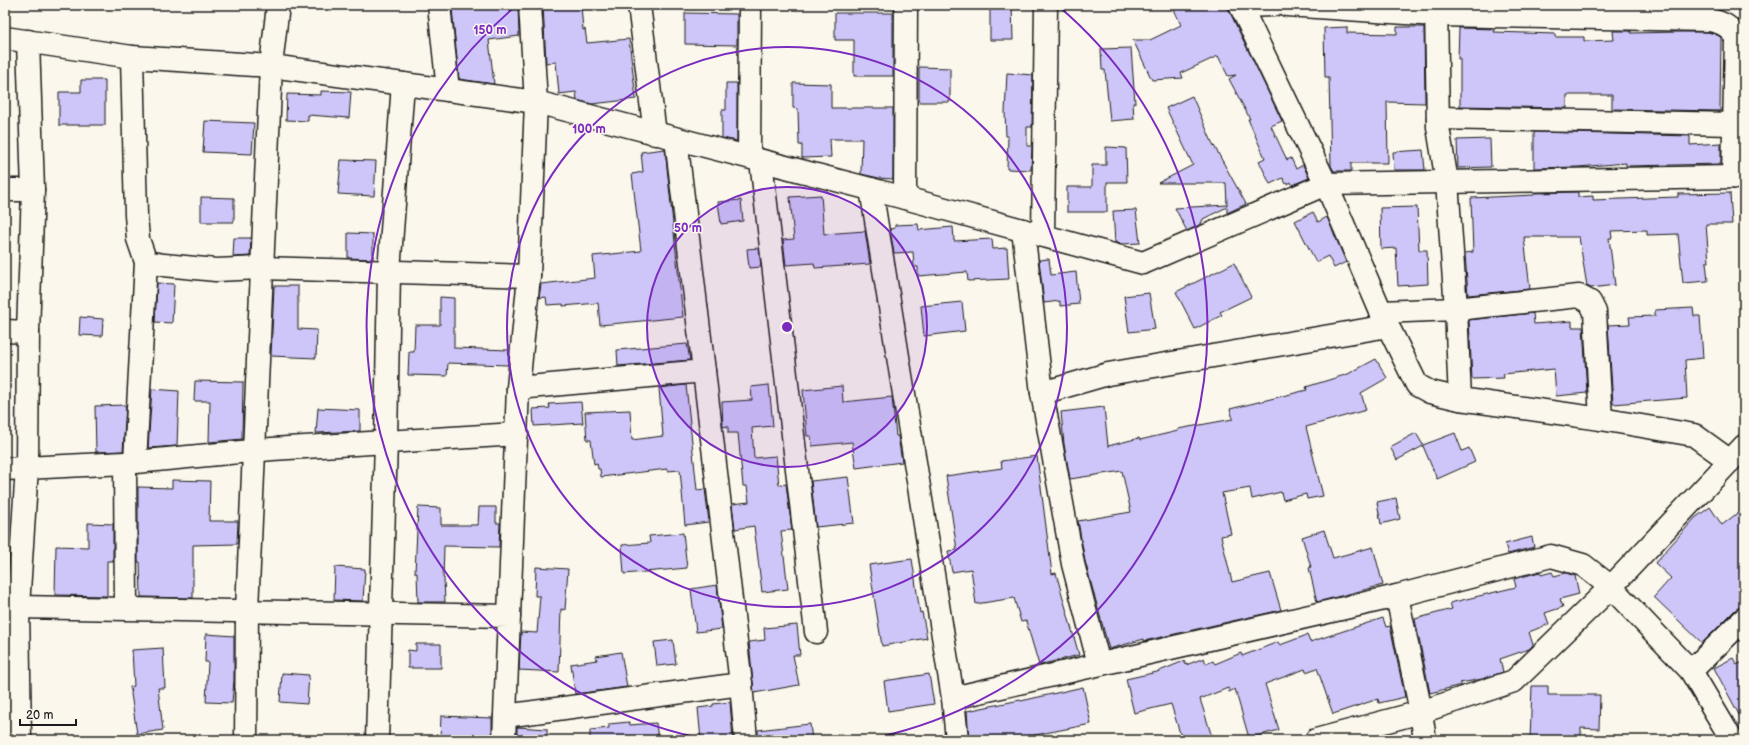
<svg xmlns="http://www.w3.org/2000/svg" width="1749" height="745" font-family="'Balsamiq Sans',sans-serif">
<rect width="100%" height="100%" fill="#fbf7ec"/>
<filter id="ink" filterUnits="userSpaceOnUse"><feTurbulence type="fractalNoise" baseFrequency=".025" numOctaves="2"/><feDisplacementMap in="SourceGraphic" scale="8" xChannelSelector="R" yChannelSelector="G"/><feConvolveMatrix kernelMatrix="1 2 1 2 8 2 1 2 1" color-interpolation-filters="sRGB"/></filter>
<g filter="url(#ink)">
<g fill="#cec6f9" stroke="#1c1c1c">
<path d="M478,5H518L519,36L489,40L494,84L459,79L452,8Z"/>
<path d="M543,5H581L583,30L585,29L587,43L629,39L636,99L592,104L577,100L576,92L559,94L556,62L546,63Z"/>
<path d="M990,5H1012L1013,40H990Z"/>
<path d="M1172,5H1228L1229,10L1282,121L1271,126L1287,160L1291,158L1296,169L1303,165L1309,178L1292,185L1291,182L1286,184L1283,178L1270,184L1259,161L1265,158L1248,119H1250L1229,79L1236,75L1228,76L1218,56L1181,73L1183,78L1152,80L1133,40H1150L1181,25Z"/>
<path d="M1682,5H1720V10L1710,8L1682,7Z"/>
<path d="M685,13L737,14V45L685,44Z"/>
<path d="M835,13H893V76H854V40H835Z"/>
<path d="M1347,27V33L1397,34V27H1424L1425,103L1387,102L1388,163H1351V171H1334L1331,166L1329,77H1325L1324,28Z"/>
<path d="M1459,28L1495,29L1494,32L1555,34V37H1584V41L1614,40L1613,31H1631V33L1680,32H1708L1715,34L1721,37L1720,111L1612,109V95H1567V108L1460,106V59H1458Z"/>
<path d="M1131,48L1135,103H1133L1134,119L1110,121L1105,70H1102L1101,49Z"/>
<path d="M919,67L950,68V102H919Z"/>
<path d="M1007,73L1033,75L1032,127H1027V146H1032L1031,170L1007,169L1008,136H1006L1005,112Z"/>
<path d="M81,80H105V125H59V92H81Z"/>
<path d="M726,83H737V141L722,138V110H726Z"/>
<path d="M793,83L831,84V108H893V179L879,178L861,174L862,139H830L831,157L802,158V145H799L798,109L793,108Z"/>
<path d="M321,91L351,92L349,118L308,115V121L286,120L287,94L321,95Z"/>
<path d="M1192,96L1212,142L1246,204L1227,213V207L1203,219L1201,224L1187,231L1175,208L1227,205L1226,183H1158L1193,165L1166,108Z"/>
<path d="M205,121L254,123L252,154L203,152Z"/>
<path d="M1534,132L1690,136V145L1721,143V164L1626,166V163L1578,167L1534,168Z"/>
<path d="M1490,139L1491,167L1458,168L1457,140Z"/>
<path d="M1106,147L1126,148L1127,182H1107V212H1067V187H1092V165H1106Z"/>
<path d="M665,149L683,317L600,325L598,303L563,306V304L547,305L546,297L539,298L541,284L595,278L593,256L641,251L632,174L643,172L641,152Z"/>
<path d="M1423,150L1425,170H1394L1393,152Z"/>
<path d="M341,160L376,161L374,196L338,194Z"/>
<path d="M1578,192V197L1593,196V200L1678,197V194L1730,193L1732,224H1706L1709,262H1706L1708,281L1683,283L1678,234L1647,235V230L1611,231L1612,238H1609L1615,285L1591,288L1587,286L1579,237H1524L1530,289L1468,295L1465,253L1473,252L1471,198L1534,195V193Z"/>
<path d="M821,195L824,234L865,231L870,264L815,268L814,263L786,265L783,240L794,239L790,197Z"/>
<path d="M201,197L234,198V222H201Z"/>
<path d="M741,200L743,221L721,224L718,202Z"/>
<path d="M1417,207L1419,250H1427L1428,284L1398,286L1396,248L1381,249L1380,208Z"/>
<path d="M1136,210L1140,243L1121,244L1115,242L1113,211Z"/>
<path d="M1313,212L1318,222L1327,217L1346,262L1334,268L1328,256L1316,262L1295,221Z"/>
<path d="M918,224L919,230L953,227L954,241L992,239L993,249L1007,248L1009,279L968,281L967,272L918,276V267H914L913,252L894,253L890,229L895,228V225Z"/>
<path d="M348,233L373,234V259L348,258Z"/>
<path d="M234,238H251L250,256L233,257Z"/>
<path d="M759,248L761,267L749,268L747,249Z"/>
<path d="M1049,259L1051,275L1076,272L1079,304L1060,306V301L1044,303L1039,260Z"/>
<path d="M1234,263L1251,297L1220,312L1222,315L1195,329L1176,292Z"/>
<path d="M157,283L174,284L172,323L155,322Z"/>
<path d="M274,286H298V329L317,330L316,358L271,356Z"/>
<path d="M1149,293L1155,329L1129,332L1124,296Z"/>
<path d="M440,297L454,298V348L509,350L508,365L448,363L447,376L408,375L409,352H414L415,325H440Z"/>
<path d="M962,302L965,331L924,336L921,306Z"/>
<path d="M1693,308L1694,316H1700L1703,358L1685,360L1687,398L1613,404L1608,325L1630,324L1629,317L1655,316V310Z"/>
<path d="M1533,313L1534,324L1572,321V327H1583L1587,393L1556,396L1554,369L1503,374L1504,378L1472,379L1469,320Z"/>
<path d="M80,317L103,319L102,336L79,335Z"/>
<path d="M687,344L690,360L618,366L617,350Z"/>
<path d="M1376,359L1387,378L1361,393L1366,410L1306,427L1323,496L1307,499L1306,494L1283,500L1281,492L1252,499L1250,488L1222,493L1231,534L1221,536L1232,582L1270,573L1281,610L1144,641V639L1109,649L1085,561L1078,521L1131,512L1122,471L1070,479L1064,444L1061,412L1104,407L1108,446L1139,438L1140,440L1178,431V429L1233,419L1230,409L1307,390L1306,387L1348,374Z"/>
<path d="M195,381L243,382L242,439L209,442L210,401H194Z"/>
<path d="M686,385L697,490L705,489L709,522L685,525L680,470L667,471V469L601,477L600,469H598L597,463L594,464L591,440H587L585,412L630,410L632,440L663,436L659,388Z"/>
<path d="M769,385L773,426L752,428L754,458L776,456L779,485L786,484L792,530L781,531L788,589L762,592L754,526L735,529L732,504L749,502L747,486H743L738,433H728V426L723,427L722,402L752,400L751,387Z"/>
<path d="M842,386L843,402L892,397L896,436H898L902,462L856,468L852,442L812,446L811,436H807L803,390Z"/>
<path d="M152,389L179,391L177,446L148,448Z"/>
<path d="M581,402L583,423L534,426L533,409L550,408L549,404Z"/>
<path d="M126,405L123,451L96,452L95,406Z"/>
<path d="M318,408L360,410V431L316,433Z"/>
<path d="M1416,433L1423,445L1455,433L1462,451L1469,448L1475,462L1437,479L1423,446L1397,460L1390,447Z"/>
<path d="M1037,456L1052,574L1056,573L1079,655L1039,665L1026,621L1021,622L1014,598L976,604L971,569L952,572L948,551L957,550L946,476L1002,468L1001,461Z"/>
<path d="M848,477L854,523L816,527L811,481Z"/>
<path d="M172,480L210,481L209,521H238L237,544L193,545V598L141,597L140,562H138V487L172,488Z"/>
<path d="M1396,498L1400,519L1381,524L1377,502Z"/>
<path d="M418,507L441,508V525H478L479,507H496V523H500L499,547L444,546L443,578H444L445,602H418L417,573H415Z"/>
<path d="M1710,507L1722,525L1744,508V604L1735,610L1702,643L1654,597L1671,578L1655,563L1695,518Z"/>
<path d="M88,523L113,524V561H107V596L55,595L56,546L88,547Z"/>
<path d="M1324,530L1333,558L1373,547L1383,585L1317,602L1309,568L1311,567L1302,537Z"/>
<path d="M683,533L687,568L624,574L622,545L650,543L649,536Z"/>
<path d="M1532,537L1534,547L1508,554L1505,544Z"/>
<path d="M912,559L920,613L922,612L927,638L882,646L869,565Z"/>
<path d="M335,567L365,569L363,601L334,600Z"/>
<path d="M536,567L568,569L565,610L561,609L559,672L519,670L521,632L537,633L540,596H535Z"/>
<path d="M1540,572L1541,575L1552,572L1554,576L1566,573L1575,576L1579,594L1560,599L1563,607L1545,613L1549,624L1529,632L1533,645L1529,649L1500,659L1503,672L1482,679L1460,683L1461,685L1430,693L1415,619L1452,609L1450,603L1516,587L1514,579Z"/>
<path d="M717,585L722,629L696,632L691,589Z"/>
<path d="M1383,618L1386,627L1390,626L1405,697L1379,703L1378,699L1333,714L1317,668L1306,672L1305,669L1265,684L1279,730L1249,738L1235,689L1229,692L1228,688L1200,699L1213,740H1182L1171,704L1134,713L1126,679L1157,672L1184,661L1186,665L1204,658L1206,664L1213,661L1215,664L1241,653L1242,656L1278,642L1280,645L1307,635L1310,642Z"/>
<path d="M797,625L800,655H793L799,685L754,693L749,642L765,640L764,628Z"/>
<path d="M206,634L234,636V680L232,703L206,702L208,662H205Z"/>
<path d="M673,640L676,664L657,666L654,642Z"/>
<path d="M416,644H441V668H408V650L416,651Z"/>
<path d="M163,648L165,688H158L163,730L137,734L130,687L134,686L132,650Z"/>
<path d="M621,652L627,687L575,694L571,664L597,660L596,656Z"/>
<path d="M1733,658L1737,665L1744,661V724L1714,668Z"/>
<path d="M282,673L309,675L307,704L280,702Z"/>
<path d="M929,674L934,704L888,711L884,681Z"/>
<path d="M1532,686H1548V695H1600L1599,729L1581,728V740H1530Z"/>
<path d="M1083,687L1091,724L1025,737L1026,740H969L967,711L1020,700L1021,701Z"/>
<path d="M730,702L733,740H701L698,708L713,706V704Z"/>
<path d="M441,716L492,718V740H440Z"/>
<path d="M629,722L630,725L656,723L658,740H590V730L609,728V724Z"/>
<path d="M810,724L812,740H758V730Z"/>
<path d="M517,727L547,729V740H517Z"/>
</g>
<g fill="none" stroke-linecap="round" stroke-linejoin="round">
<defs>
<g id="minor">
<path d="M439,5L448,90"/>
<path d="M639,5L655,134"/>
<path d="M1240,5L1326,184L1381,312L1417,385L1430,392L1460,399L1601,419L1694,435L1730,461"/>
<path d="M1287,5L1436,15L1710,20C1723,23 1730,26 1736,38L1733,177"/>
<path d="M1436,5L1438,127L1447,182L1456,309L1460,399"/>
<path d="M1241,6L1273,5"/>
<path d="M5,38L132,57L271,66L536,102L530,5"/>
<path d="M132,57L136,215L138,239L146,262L164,265L216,270L262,268L529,276"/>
<path d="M1438,118L1735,124"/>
<path d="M749,157L750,5"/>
<path d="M761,161L816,632"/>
<path d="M871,189L953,698L957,740"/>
<path d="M5,190H33"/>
<path d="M905,198L906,5"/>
<path d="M1023,230L1042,393L1108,374L1388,326"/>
<path d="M1043,236L1046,5"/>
<path d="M1381,312L1456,309L1579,296L1590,302L1595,312L1601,419"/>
<path d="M5,331L28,332"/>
<path d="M518,388L704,371L676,139"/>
<path d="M1042,393L1073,564L1099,664"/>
<path d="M135,462L146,262"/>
<path d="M125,463L126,608"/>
<path d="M5,469L125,463L272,449L517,434"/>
<path d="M1397,596L1421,712L1425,740"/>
<path d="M5,608L18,607L509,616L504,740"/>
<path d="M509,616L518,388L529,276L536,102L905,198L1143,263L1326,184L1733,177L1744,179"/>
<path d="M1691,671L1744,619"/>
<path d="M741,684L746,740"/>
<path d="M953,698L1397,596L1551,556L1583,565L1611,587L1691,671L1732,740"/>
<path d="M505,716L741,684L704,371"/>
<path d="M20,740L18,607L27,467L28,332L33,190L28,41"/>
<path d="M246,740L247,610L271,66L278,5"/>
<path d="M377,740L386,442L389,271L403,84"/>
<path d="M1316,740L1421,712L1514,681L1611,587L1744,446"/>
</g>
</defs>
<use href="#minor" stroke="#1c1c1c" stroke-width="25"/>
<use href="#minor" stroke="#fbf7ec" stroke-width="22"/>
</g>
</g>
<circle cx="787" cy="327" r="140" fill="#7b2cbf" fill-opacity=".12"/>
<g fill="none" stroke="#7b2cbf" stroke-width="2">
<circle cx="787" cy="327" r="140"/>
<circle cx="787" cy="327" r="280"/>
<path d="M710 740A420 420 0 0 1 517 5M1057 5A420 420 0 0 1 864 740"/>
</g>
<circle cx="787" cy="327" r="6" fill="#7b2cbf" stroke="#fbf7ec" stroke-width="2"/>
<g font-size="12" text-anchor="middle" font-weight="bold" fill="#7b2cbf" stroke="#fbf7ec" stroke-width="3" stroke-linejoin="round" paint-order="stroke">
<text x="490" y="34">150 m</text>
<text x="589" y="133">100 m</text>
<text x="688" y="232">50 m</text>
</g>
<rect width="1749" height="745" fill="none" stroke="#fbf7ec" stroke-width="20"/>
<rect x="10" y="10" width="1729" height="725" fill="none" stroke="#1c1c1c" stroke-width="1.5" filter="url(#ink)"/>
<path d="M20 719v6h56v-6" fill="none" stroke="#1c1c1c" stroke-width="2"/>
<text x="26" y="719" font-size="12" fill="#1c1c1c" stroke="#fbf7ec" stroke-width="3" paint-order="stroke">20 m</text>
</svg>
